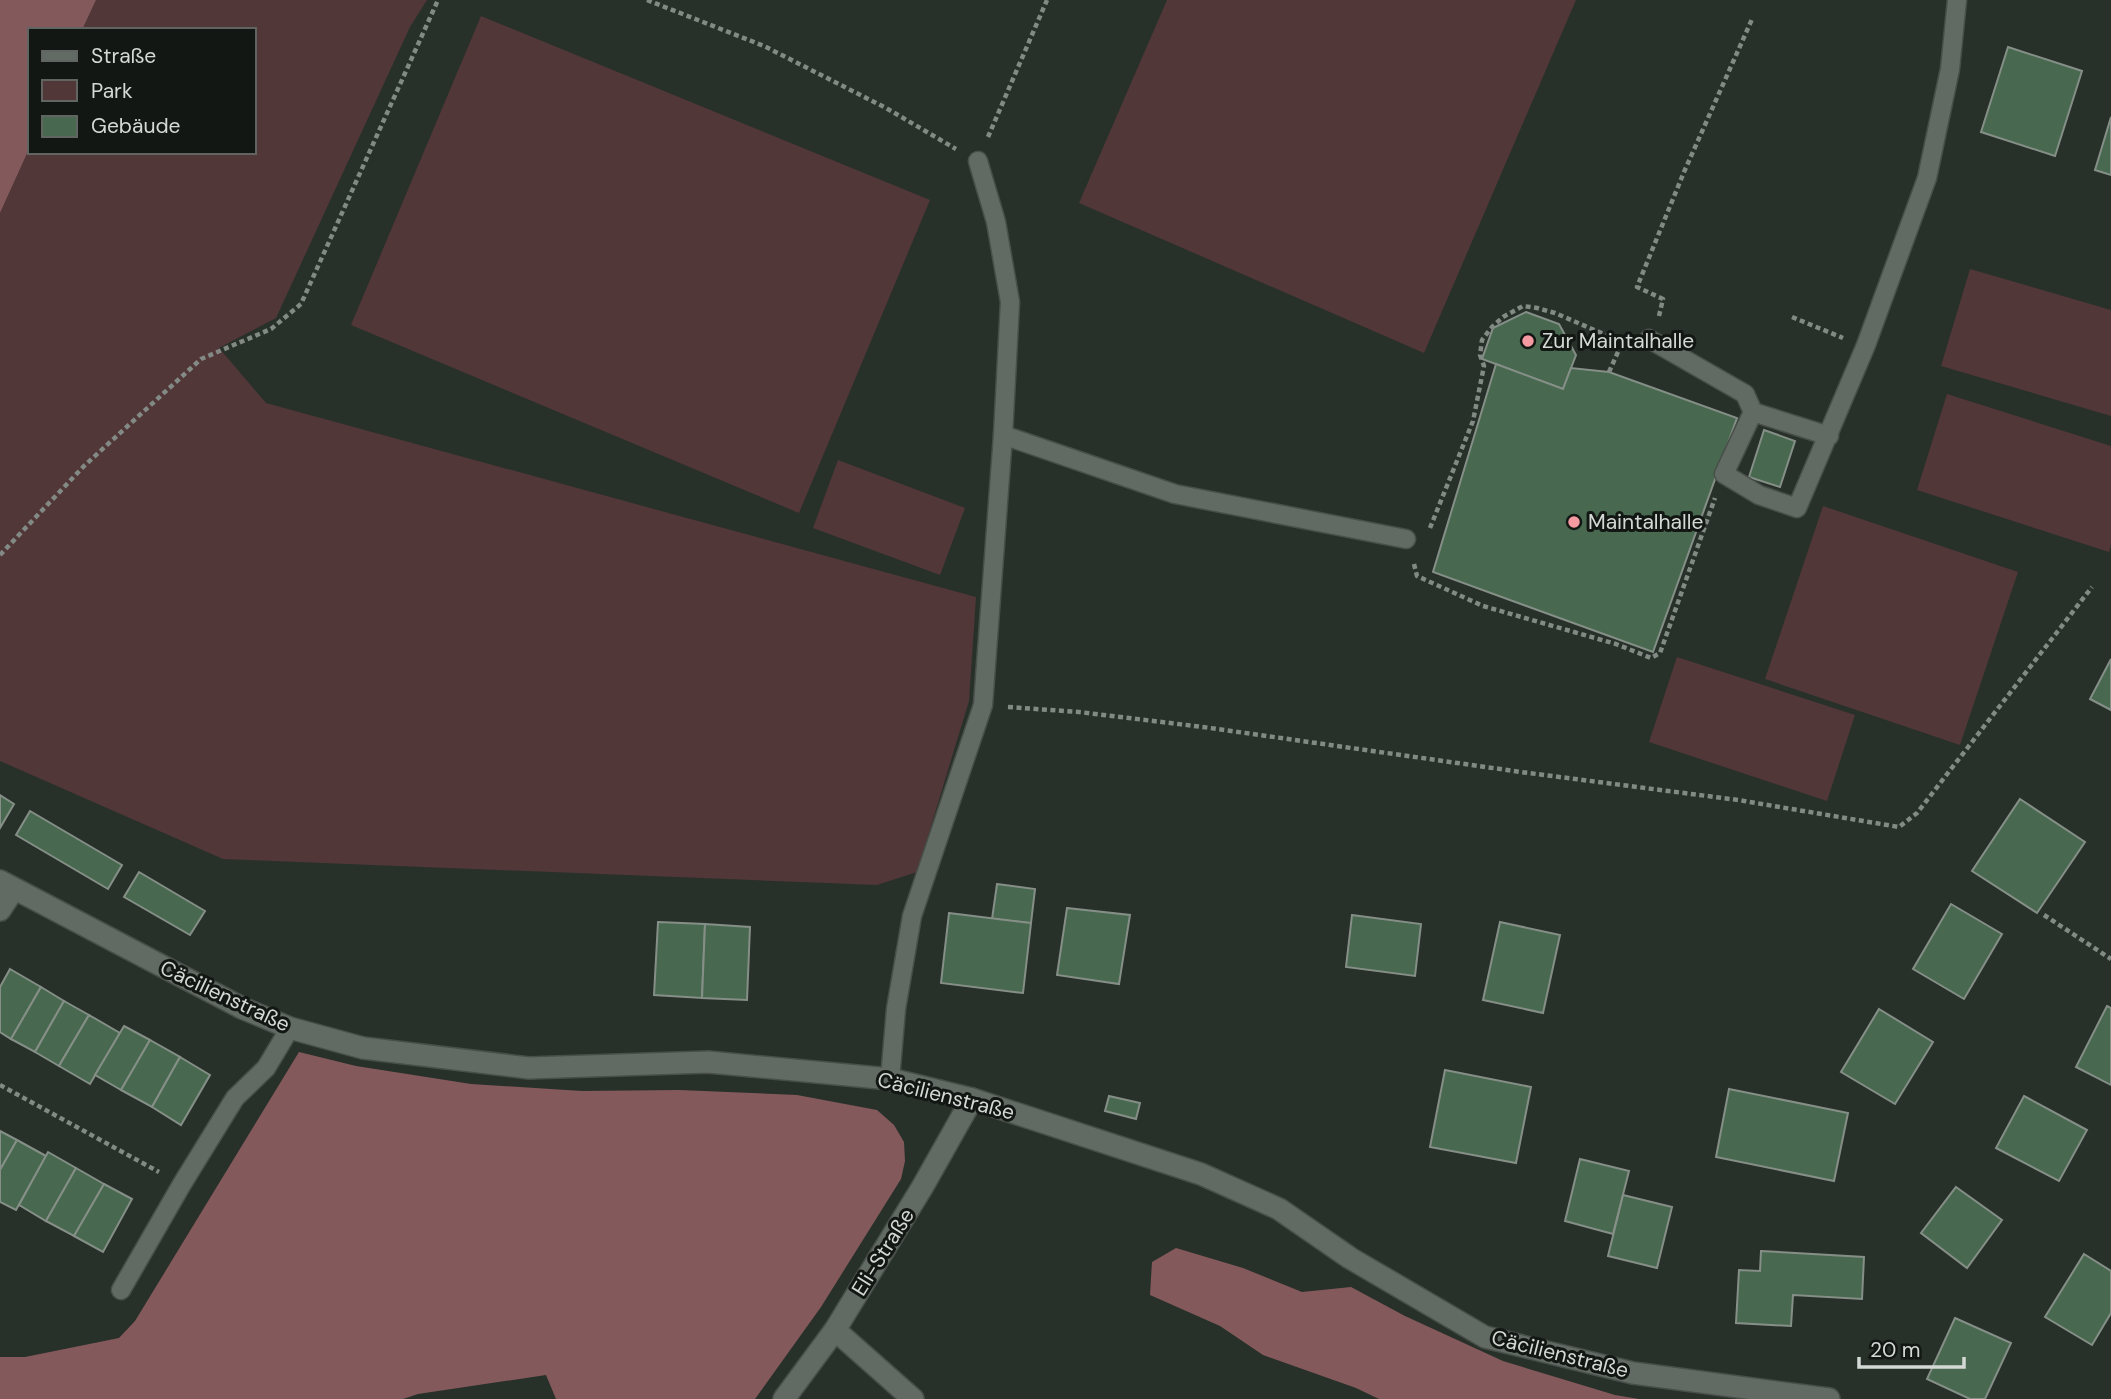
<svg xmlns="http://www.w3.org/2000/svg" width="2111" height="1399" font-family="'DM Sans',sans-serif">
<rect width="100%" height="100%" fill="#28302a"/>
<g fill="#513738">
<path d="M96,0H427L410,27L276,318L219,348L266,403L976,597L969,701L917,872L877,885L223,859L0,761V213L30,147V152H254V30H82Z"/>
<path d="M1167,0H1576L1424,353L1079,203Z"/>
<path d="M481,16L930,200L799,513L351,325Z"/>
<path d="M1970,269L2111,310V416L1941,366Z"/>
<path d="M1947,394L2111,446V545L2109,552L1917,490Z"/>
<path d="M838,460L965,508L940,575L813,528Z"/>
<path d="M1823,506L2018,572L1960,745L1765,679Z"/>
<path d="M1677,657L1855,715L1827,801L1649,742Z"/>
</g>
<g fill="#84595b">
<path d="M0,0H96L82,30H30V147L0,213Z"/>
<path d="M299,1052L356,1066L471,1084L582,1091L679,1090L797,1095L877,1110L894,1125L904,1142L905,1161L901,1179L821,1307L755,1399H556L546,1375L418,1394L403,1399H0V1357H25L119,1338L135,1321Z"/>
<path d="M1176,1248L1243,1268L1302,1292L1351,1287L1405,1316L1503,1361L1615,1395L1639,1399H1379L1356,1388L1263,1355L1220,1326L1150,1295L1152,1262Z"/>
</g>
<g fill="#48694f" stroke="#858f87" stroke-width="2">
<path d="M2008,47L2082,71L2055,156L1981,132Z"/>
<path d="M2111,117V175L2095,170Z"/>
<path d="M1526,312L1559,324L1576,355L1563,389L1482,359L1493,328Z"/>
<path d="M1496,364L1563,389L1571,368L1609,372L1737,418L1653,652L1433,572Z"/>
<path d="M1764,430L1795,441L1780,487L1749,477Z"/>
<path d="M2111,659V710L2090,699Z"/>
<path d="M0,795L14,804L0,828Z"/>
<path d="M2020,799L2085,842L2037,913L1972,871Z"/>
<path d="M30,811L122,865L108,889L16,835Z"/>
<path d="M139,872L205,911L190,935L124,897Z"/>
<path d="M997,884L1035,889L1031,923L992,919Z"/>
<path d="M1951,904L2002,934L1964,999L1913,969Z"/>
<path d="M1067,908L1130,915L1119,984L1057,975Z"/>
<path d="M949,913L1031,923L1023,993L941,983Z"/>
<path d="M1352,915L1421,924L1415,976L1346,967Z"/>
<path d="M658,922L705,924L702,998L654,995Z"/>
<path d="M1500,922L1560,935L1543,1013L1483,1000Z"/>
<path d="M705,924L750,927L747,1000L702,998Z"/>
<path d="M10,969L41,987L11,1039L0,1032V987Z"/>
<path d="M41,987L64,1001L35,1052L11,1039Z"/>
<path d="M64,1001L89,1015L59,1066L35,1052Z"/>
<path d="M2107,1006L2111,1008V1085L2076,1067Z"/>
<path d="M1879,1009L1933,1042L1895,1104L1841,1072Z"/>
<path d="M89,1015L120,1033L90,1084L59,1066Z"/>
<path d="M124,1026L150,1040L121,1090L95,1075Z"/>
<path d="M150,1040L180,1057L152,1107L121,1090Z"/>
<path d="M180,1057L210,1075L181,1125L152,1107Z"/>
<path d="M1445,1070L1531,1087L1516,1163L1430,1147Z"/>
<path d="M1729,1089L1848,1113L1834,1181L1716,1157Z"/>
<path d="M1109,1096L1140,1103L1136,1119L1105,1111Z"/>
<path d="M2024,1096L2087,1130L2059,1181L1996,1148Z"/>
<path d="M0,1131L17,1140L0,1170Z"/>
<path d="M17,1140L46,1156L16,1210L0,1202V1170Z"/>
<path d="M48,1152L76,1168L46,1221L19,1205Z"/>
<path d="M1580,1159L1629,1171L1613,1234L1565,1221Z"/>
<path d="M76,1168L104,1184L74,1236L46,1221Z"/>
<path d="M104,1184L132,1199L103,1252L74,1236Z"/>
<path d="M1956,1187L2002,1220L1967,1268L1921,1233Z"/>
<path d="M1623,1195L1672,1207L1657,1268L1608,1256Z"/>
<path d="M1761,1251L1864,1257L1862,1299L1793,1295L1791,1326L1736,1323L1739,1270L1760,1271Z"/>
<path d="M2084,1254L2111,1271V1313L2092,1345L2045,1317Z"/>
<path d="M1955,1318L2011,1343L1985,1399H1970L1927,1379Z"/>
</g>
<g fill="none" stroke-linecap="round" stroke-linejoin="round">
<defs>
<g id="lane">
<path d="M1649,339L1745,394L1753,412L1724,474L1759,495L1797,508L1866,345L1927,178L1950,69L1957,0"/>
<path d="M1753,412L1829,436"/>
<path d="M1003,435L1175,494L1406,539"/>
<path d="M890,1079L896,1009L912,916L983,705L1003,435L1010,302L996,222L978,161"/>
<path d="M121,1290L182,1184L235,1098L266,1068L290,1028"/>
</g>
<g id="street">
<path d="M0,881L242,1008L290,1028L363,1048L529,1068L708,1062L890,1079L972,1099L1201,1174L1279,1209L1350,1258L1485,1337L1633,1373L1829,1399"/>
<path d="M0,910L14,889"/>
<path d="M835,1330L913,1399"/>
<path d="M784,1399L835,1330L923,1186L972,1099"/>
</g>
</defs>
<use href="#lane" stroke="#484e49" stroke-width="21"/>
<use href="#street" stroke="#484e49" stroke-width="24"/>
<g stroke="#838a85" stroke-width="4.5" stroke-dasharray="5 3.5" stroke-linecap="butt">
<path d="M647,0L764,46L886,108L956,149"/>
<path d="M988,137L1047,0"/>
<path d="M1659,316L1663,299L1637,287L1684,172L1753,17"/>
<path d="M1792,317L1843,338"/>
<path d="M1609,372L1622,343"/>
<path d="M1430,528L1473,421L1484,366L1480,355L1482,340L1492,327L1503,317L1523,306L1537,308L1555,313L1622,342"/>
<path d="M0,555L84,466L201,359L271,329L301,304L438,0"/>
<path d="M1414,564L1417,576L1483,606L1616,644L1651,658L1660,653L1715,498"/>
<path d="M1008,707L1079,712L1203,727L1521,772L1738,800L1899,827L1917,813L2092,587"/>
<path d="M2044,915L2111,959"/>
<path d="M0,1085L159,1172"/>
</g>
<use href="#lane" stroke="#626b63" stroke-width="18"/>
<use href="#street" stroke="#626b63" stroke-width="21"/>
</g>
<g fill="#f49aa0" stroke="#131714" stroke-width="2.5">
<circle cx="1528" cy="341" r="7"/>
<circle cx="1574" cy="522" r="7"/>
</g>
<g text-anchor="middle" stroke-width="6" stroke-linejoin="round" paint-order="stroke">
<g font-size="21" fill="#d4d9d5" stroke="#131714" text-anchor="start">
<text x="1542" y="348">Zur Maintalhalle</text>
<text x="1588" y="529">Maintalhalle</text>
</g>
<g font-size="21" fill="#d4d9d5" stroke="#131714">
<text transform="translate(225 996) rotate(25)" y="7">Cäcilienstraße</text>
<text transform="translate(946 1096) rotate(14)" y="7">Cäcilienstraße</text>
<text transform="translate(883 1252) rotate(-58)" y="7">Eli-Straße</text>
<text transform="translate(1560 1354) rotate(14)" y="7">Cäcilienstraße</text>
</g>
</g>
<rect x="28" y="28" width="228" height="126" fill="#131714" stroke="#606561" stroke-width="2"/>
<rect x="42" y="51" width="35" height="10" fill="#626b63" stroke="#606561" stroke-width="2"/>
<text x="91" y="63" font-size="21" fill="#d4d9d5">Straße</text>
<rect x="42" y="80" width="35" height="21" fill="#513738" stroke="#606561" stroke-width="2"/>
<text x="91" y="98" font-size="21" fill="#d4d9d5">Park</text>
<rect x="42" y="116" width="35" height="21" fill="#48694f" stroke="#606561" stroke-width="2"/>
<text x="91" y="133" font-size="21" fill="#d4d9d5">Gebäude</text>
<path d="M1859 1357v10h105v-10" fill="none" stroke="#d4d9d5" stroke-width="3.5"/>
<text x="1870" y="1357" font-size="21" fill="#d4d9d5" stroke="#131714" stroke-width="5" paint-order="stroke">20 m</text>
</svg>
